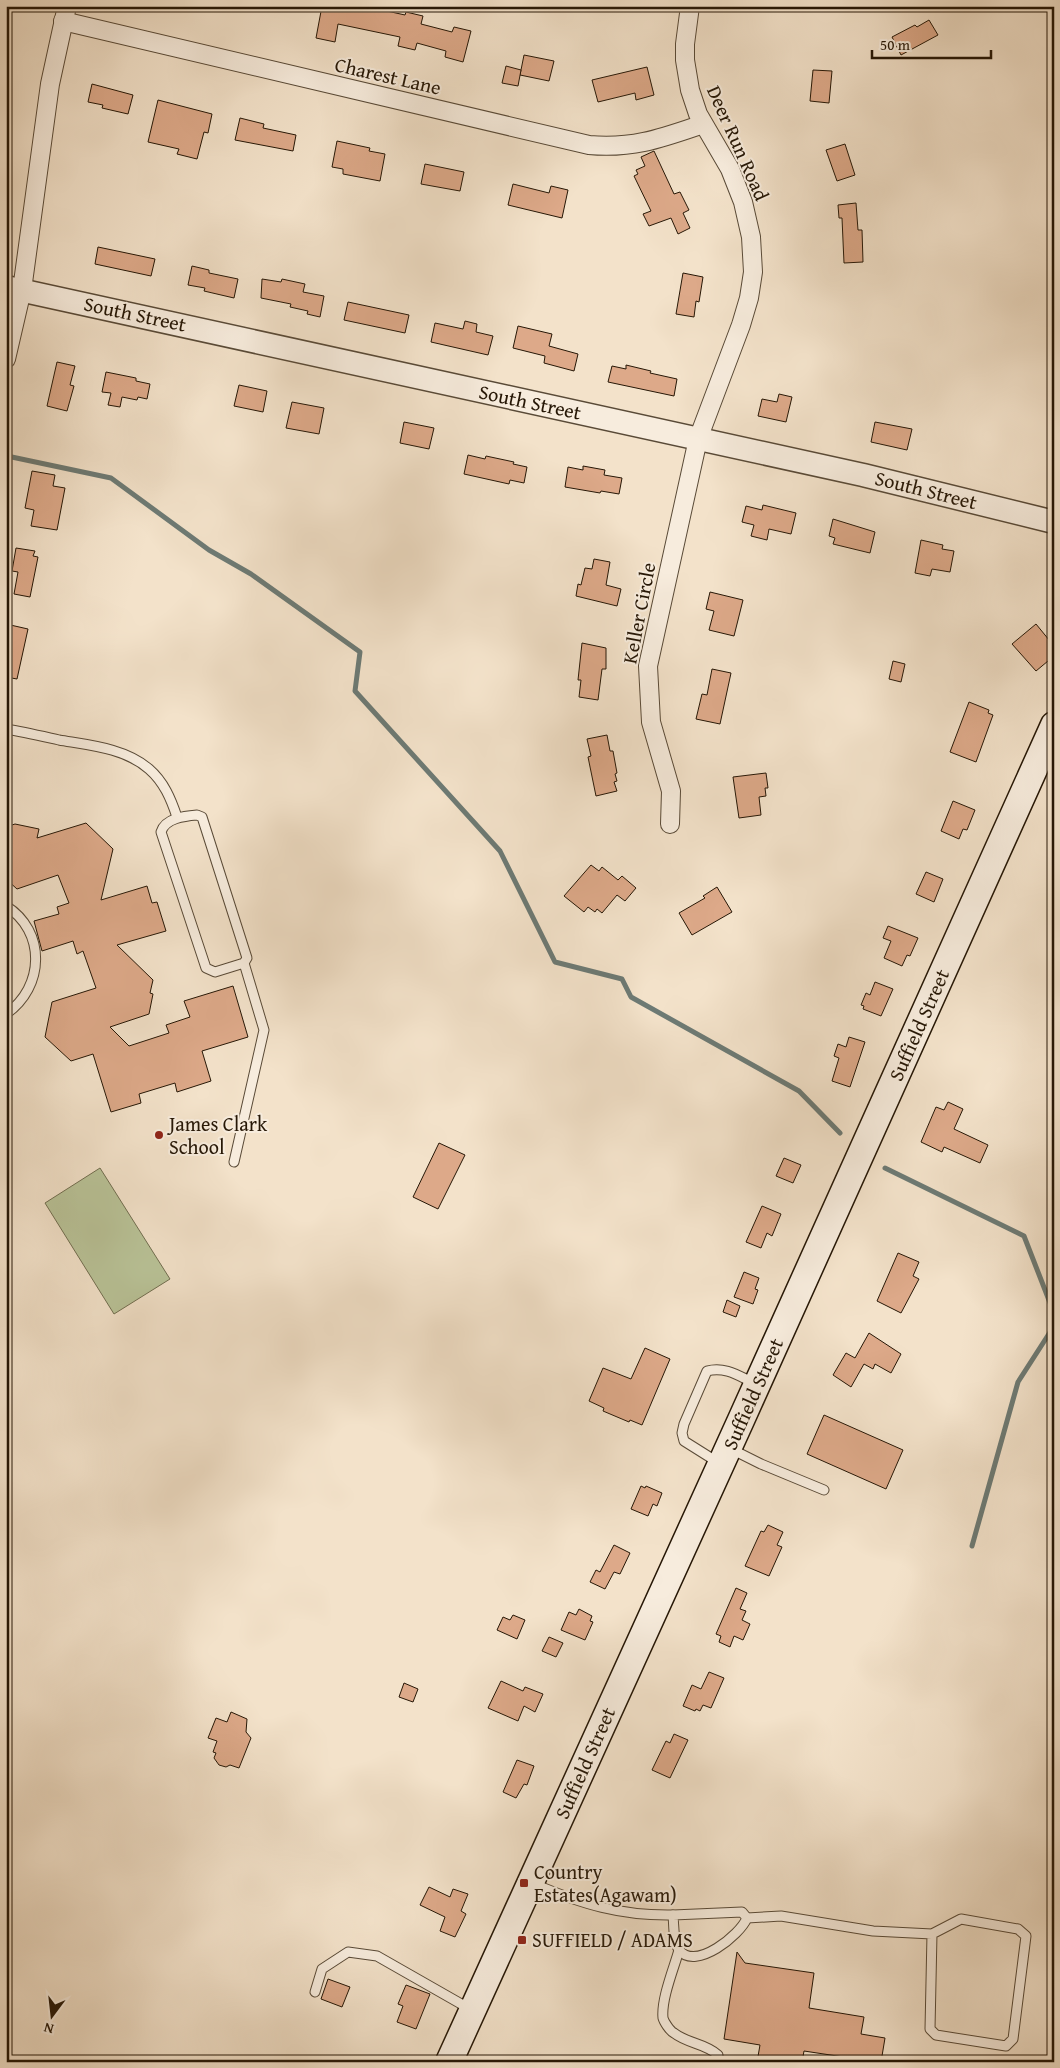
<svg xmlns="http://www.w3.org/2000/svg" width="1060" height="2068" font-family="'Gentium Book Plus',serif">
<rect width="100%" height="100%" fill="#f3e2ca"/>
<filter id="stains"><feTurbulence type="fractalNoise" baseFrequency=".004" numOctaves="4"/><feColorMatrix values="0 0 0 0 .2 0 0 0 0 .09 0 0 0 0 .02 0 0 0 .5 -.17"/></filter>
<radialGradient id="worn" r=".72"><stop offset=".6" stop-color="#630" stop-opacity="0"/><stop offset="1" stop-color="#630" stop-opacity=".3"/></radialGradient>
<path fill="#b9c398" stroke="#706d4f" d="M100,1168L170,1279L114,1314L45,1203Z"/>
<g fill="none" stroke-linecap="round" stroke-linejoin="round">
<g stroke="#6d7a74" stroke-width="5">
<path d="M7,456L111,478L209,550L251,574L360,652L355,691L500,851L555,962L622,979L631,997L799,1091L840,1133"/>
<path d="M885,1168L1024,1236L1054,1313"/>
<path d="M972,1546L1018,1382L1054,1326"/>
</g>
</g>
<g fill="#dda989" stroke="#261706">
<path d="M322,6H364L405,15L406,12L423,16L421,24L452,32L454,27L471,31L463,62L445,57L446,51L417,43L415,50L398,46L400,37L338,24L335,42L316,38Z"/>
<path d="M929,20L938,35L901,55L892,37L915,25L917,27Z"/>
<path d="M524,55L554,61L549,81L520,75Z"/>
<path d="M506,66L521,70L518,86L502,83Z"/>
<path d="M647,67L654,95L636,100L635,93L598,102L592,80Z"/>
<path d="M813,70L832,71L829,103L810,101Z"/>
<path d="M92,84L133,95L128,114L102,108L103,105L88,102Z"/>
<path d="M158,100L212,114L208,133L204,132L197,159L177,154L179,149L148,142Z"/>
<path d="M240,118L264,124L263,128L296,135L293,151L235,140Z"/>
<path d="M337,141L370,148L369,151L385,154L380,181L343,174V169L332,167Z"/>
<path d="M845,144L855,175L837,181L826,150Z"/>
<path d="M654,151L674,194L680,192L689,210L683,213L690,228L678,234L671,218L649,226L643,214L651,211L634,176L638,174L636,170L645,166L641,157Z"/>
<path d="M425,164L464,172L460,191L421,184Z"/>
<path d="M513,184L549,193L551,186L568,190L562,218L508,205Z"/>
<path d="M856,203L858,230H862L863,262L844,263L842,218H839L838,205Z"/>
<path d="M98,247L155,259L151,276L95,264Z"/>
<path d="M192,266L209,270V273L238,279L234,298L204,291L205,288L188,285Z"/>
<path d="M683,273L703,277L699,302L696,301L694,317L676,314Z"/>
<path d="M262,279L281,282L282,279L305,284L303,292L324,296L320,317L307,314L308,311L290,307L291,304L261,298Z"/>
<path d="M348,302L409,315L405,333L344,320Z"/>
<path d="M465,321L477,324L476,332L493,336L488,355L431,342L435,323L463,329Z"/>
<path d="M518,326L552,334L549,346L578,354L574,371L544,363L545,356L513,348Z"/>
<path d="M57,362L75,366L70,385L74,386L67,411L47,406Z"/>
<path d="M626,365L651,371L650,373L677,379L674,396L608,382L612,366L626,369Z"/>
<path d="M106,372L136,378V381L150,384L147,399L138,397L137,400L122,397L120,407L108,405L111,393L102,392Z"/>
<path d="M239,385L267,391L263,412L234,406Z"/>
<path d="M779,394L792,397L786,422L758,416L762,399L777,402Z"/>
<path d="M292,402L324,408L319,434L286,428Z"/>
<path d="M404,422L434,428L429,449L400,443Z"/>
<path d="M875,422L912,429L907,450L871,442Z"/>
<path d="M468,455L485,459L486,456L514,462L513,464L527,467L524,483L510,480L509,484L464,474Z"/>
<path d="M583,466L605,470L604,475L622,478L619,494L601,491L600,493L565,487L568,467L583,470Z"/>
<path d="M32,471L55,475L53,486L65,488L57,530L31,526L34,510L25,508Z"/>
<path d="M763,505L796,513L791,534L769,529L767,540L751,536L754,525L742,522L746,506L762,510Z"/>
<path d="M833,519L875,532L870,553L833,544L835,538L829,536Z"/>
<path d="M921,540L943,545L942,549L954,551L950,572L932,569L930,576L915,573Z"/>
<path d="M16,548L35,551L33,556L38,557L30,597L14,594L18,572L12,571Z"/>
<path d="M594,559L610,562L606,585L621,589L617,606L576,596L578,584L581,585L585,568L592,569Z"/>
<path d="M710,592L743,600L734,636L709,630L714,611L706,609Z"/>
<path d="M6,624L28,629L17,679L6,677Z"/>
<path d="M1036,624L1054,646V656L1036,671L1012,644Z"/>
<path d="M582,643L606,648V669H602L598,700L579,697L581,680H578Z"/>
<path d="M893,661L905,664L901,682L889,679Z"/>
<path d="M712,669L731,673L720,724L696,719L702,694L707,695Z"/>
<path d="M969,702L989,710L988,713L993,715L976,762L950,752Z"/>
<path d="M607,735L610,751H613L617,773L615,774L617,781L614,782L617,791L596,796L588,757L591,756L587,739Z"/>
<path d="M766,773L768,788H765L766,796L759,797L761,815L739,818L733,777Z"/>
<path d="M953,801L975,810L967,830L963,829L959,839L941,831Z"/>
<path d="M86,823L113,849L101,900L147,886L152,903L157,902L166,931L117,945L153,980L150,993L153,994L149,1014L110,1027L129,1046L169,1033L166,1025L190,1017L184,1001L233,986L248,1037L202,1051L211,1081L177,1092L175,1083L139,1094L141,1103L111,1112L93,1054L71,1061L45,1037L52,1002L96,988L83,951L77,954L73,941L42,951L34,921L59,914L57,907L69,903L58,875L17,889L6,879V827L15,824L39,829L37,838Z"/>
<path d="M591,865L599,871L602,867L618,880L622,876L636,888L625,901L617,895L602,913L597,909L595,912L588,907L584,912L564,896Z"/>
<path d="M926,872L943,879L934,902L916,894Z"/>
<path d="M717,887L732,912L692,935L679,913L705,898L703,896Z"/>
<path d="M888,926L918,938L910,956L907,955L902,966L884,958L891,941L883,938Z"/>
<path d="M875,982L893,989L881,1016L863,1009L864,1006L861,1005L866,993L870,995Z"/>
<path d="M849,1037L865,1042L850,1087L832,1081L839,1058L834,1056L838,1044L846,1047Z"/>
<path d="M948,1102L963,1109L954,1129L988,1145L980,1163L944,1147L942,1152L921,1142L936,1107L944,1110Z"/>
<path d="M439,1143L465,1155L438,1209L413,1197Z"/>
<path d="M784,1158L801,1165L793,1183L776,1176Z"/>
<path d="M762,1206L781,1214L772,1236L767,1233L761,1248L746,1242Z"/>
<path d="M898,1253L919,1262L913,1276L919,1279L901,1313L877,1301Z"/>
<path d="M744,1272L759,1278L755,1289L758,1290L753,1304L734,1297Z"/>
<path d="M727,1300L740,1306L736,1317L723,1312Z"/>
<path d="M869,1333L901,1354L891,1373L875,1364L873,1369L864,1364L851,1387L833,1375L846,1353L855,1358Z"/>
<path d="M645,1348L670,1359L642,1425L630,1420L629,1422L603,1411L604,1408L589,1401L603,1368L631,1379Z"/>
<path d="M824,1415L903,1450L886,1489L807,1454Z"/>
<path d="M641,1486L645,1488L646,1486L662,1493L657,1506L653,1504L648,1516L631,1509Z"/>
<path d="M768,1525L783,1532L777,1545L782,1547L769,1576L745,1566L761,1531L764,1532Z"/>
<path d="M614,1545L630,1553L620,1574L614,1572L605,1589L590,1582L596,1570L600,1572Z"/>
<path d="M736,1588L747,1593L740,1609L746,1611L742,1620L750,1624L743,1640L734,1636L730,1647L719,1642L721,1636L716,1634Z"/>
<path d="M579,1609L592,1616L590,1621L593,1622L585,1640L561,1630L569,1612L576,1615Z"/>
<path d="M513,1615L525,1620L517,1639L497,1630L503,1617L510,1620Z"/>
<path d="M549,1637L563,1643L556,1657L542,1651Z"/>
<path d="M709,1672L724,1678L711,1708L703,1705L700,1711L696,1709L695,1711L683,1706L692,1685L701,1689Z"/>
<path d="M501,1681L523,1691L525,1687L543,1694L535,1712L524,1706L518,1721L488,1708Z"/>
<path d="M404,1683L418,1689L413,1702L399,1697Z"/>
<path d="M231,1712L247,1719L246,1732L251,1738L239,1768L230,1765L226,1767L219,1765L214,1758L216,1753L213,1752L217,1741L208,1738L216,1718L227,1722Z"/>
<path d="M674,1734L688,1740L670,1778L652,1770L666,1741L670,1743Z"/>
<path d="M517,1760L534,1766L527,1785L524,1784L516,1798L503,1792Z"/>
<path d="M429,1887L450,1897L453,1889L468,1894L461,1911L466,1914L455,1937L440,1931L445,1917L420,1905Z"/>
<path d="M737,1952L745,1963L814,1973L809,2008L864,2017L861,2034L885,2038L881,2062H856L857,2059L804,2051L802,2062H757L760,2045L724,2039Z"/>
<path d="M328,1979L350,1987L342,2007L321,1999Z"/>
<path d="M406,1985L430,1994L416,2029L397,2022L403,2006L398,2004Z"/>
</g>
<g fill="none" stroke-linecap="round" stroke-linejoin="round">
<defs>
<g id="service">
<path d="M6,729C24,732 41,736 59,740C88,745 125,748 149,769C164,782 171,799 177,817"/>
<path d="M197,815L202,817L247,958L244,963L215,972L206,968L161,832C165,818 185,816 197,815Z"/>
<path d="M6,906C46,931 45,987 6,1014"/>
<path d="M234,1162L264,1030L244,963"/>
<path d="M731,1449L761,1464L824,1490"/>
<path d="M719,1463L684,1441L682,1433L684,1424L707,1371C725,1366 739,1376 754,1383"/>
<path d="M534,1884C582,1904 621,1916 673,1915"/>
<path d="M742,1912L747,1918C740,1935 696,1971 679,1950C673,1941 674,1925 673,1915Z"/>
<path d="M747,1918L781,1916L873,1931L932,1934L961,1919L1018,1929L1026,1936L1013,2039L1006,2046L936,2035L930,2029L932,1934"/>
<path d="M679,1950C674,1968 661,1999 663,2018C664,2022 670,2031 674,2033C688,2044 705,2043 718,2055V2062"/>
<path d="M315,1992L322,1969L348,1952L377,1956L470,2009"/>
</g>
<g id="minor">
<path d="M63,21L589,145C633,149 662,138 703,124"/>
<path d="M6,359L22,290L50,84L67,6"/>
<path d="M670,824L671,791L651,722L648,666L698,439L741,325L749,298L753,272L751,237L743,202L730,169L698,114L690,90L685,60V44L690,6"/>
</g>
<path id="tertiary" d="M6,287L863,475L1054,522"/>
<path id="secondary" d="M449,2062L741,1420L1054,725"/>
</defs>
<use href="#service" stroke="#594a37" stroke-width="11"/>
<use href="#minor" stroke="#594a37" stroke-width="20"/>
<use href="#tertiary" stroke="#594a37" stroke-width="25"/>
<use href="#secondary" stroke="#261706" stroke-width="29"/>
<use href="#service" stroke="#f7ecdd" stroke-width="9"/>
<use href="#minor" stroke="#f7ecdd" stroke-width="18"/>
<use href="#tertiary" stroke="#f7ecdd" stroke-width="22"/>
<use href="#secondary" stroke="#f7ecdd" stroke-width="26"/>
</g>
<g fill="#8f2418" stroke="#f7ecdd" stroke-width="2">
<circle cx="159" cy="1135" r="5"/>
<rect x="519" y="1878" width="10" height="10" rx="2.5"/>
<rect x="517" y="1935" width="10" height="10" rx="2.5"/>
</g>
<g text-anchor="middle" stroke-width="4" stroke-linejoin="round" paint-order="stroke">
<g font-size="20" fill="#261706" stroke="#f7ecdd">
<text transform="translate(388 76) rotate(13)" y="7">Charest Lane</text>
<text transform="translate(738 143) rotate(66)" y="7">Deer Run Road</text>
<text transform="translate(135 314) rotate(12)" y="7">South Street</text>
<text transform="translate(530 402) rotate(12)" y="7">South Street</text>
<text transform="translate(926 490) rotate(14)" y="7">South Street</text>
<text transform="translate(639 613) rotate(-79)" y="7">Keller Circle</text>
<text transform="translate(919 1025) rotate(-66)" y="7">Suffield Street</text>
<text transform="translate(753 1394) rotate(-66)" y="7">Suffield Street</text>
<text transform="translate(585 1763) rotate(-66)" y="7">Suffield Street</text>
</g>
<g font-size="20" fill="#261706" stroke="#f7ecdd" text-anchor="start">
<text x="169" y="1131">James Clark<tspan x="169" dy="23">School</tspan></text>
<text x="534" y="1879">Country<tspan x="534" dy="23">Estates(Agawam)</tspan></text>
<text x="532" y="1947">SUFFIELD / ADAMS</text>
</g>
</g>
<rect width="1060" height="2068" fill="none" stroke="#f3e2ca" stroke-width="25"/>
<rect x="8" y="8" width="1045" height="2053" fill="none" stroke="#261706" stroke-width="2.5"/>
<rect x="12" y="12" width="1035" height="2043" fill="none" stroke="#261706"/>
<g transform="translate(52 2016) rotate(195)" stroke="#f7ecdd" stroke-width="4" paint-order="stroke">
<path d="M0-4L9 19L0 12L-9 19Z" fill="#261706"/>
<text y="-8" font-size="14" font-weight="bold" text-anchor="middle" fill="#261706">N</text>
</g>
<path d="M872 50v8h119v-8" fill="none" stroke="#261706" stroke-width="2.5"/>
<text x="880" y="50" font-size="15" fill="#261706" stroke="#f7ecdd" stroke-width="4" paint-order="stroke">50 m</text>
<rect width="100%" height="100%" filter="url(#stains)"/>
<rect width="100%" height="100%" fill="url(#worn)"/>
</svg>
